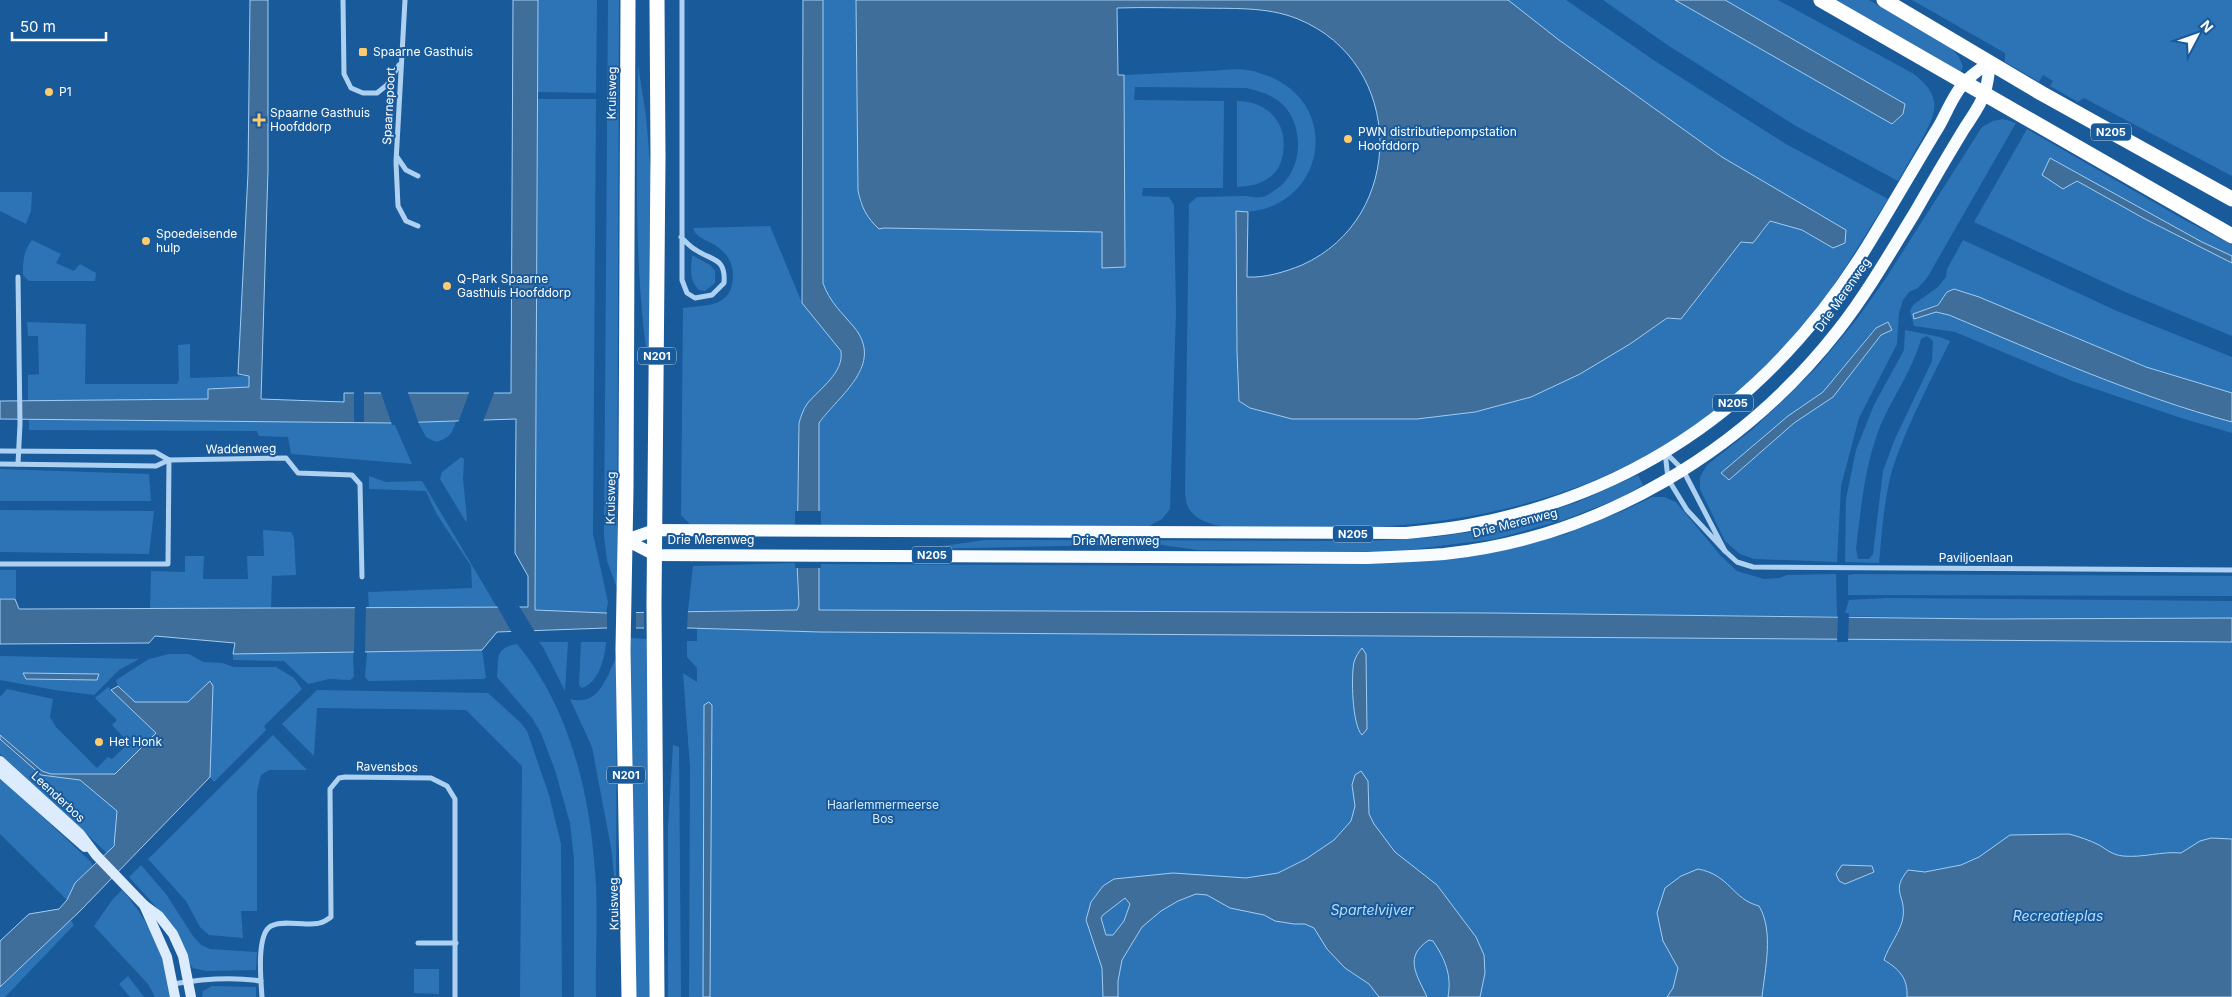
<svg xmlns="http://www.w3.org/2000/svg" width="2232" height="997" font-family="Inter,sans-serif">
<rect width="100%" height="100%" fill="#195a9a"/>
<g fill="#2d74b7" fill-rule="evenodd">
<path d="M538,0H597L596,93L538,92Z"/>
<path d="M608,0H619L617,588L607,561L604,536Z"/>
<path d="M823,0H856L858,190L860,203L879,229L884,228L1103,232L1124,267V75C1152,74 1180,72 1208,71C1220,71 1234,68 1246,70C1253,70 1261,74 1268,76C1347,107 1322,216 1236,212L1237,351L1239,401L1359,418L1417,419L1475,412L1531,397L1630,344L1667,318L1681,319L1741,242L1762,233L1770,221L1802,230L1833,248L1846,230L1722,157L1559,40L1508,0H1566L1658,63L1786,144L1888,199C1859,245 1832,292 1798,334C1786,348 1771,360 1758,373C1624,502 1457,534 1277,528C1251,527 1205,533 1189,509C1186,505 1186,498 1185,493L1189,204L1197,197C1213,197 1230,196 1247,196C1252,197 1258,198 1262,197C1265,197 1269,194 1272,192C1301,176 1306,134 1286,108C1276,96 1261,91 1246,88L1135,87L1134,100L1224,101L1223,188H1143L1142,196L1169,197L1174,205L1176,312L1170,509L1162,519L1149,526H819V423L853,383L862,369L823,283Z"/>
<path d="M1603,0H1675L1892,124L1903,114L1904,104L1725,0H1778L1914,74C1943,97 1937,112 1921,141C1913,154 1906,168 1898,181L1796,126L1669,46Z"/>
<path d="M1829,0H1869L1951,48L1959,57L1963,67L1960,73Z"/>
<path d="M1912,0H2232V176L2084,98L2078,102L2050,86L2053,81L2043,75L2039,82L2005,62V53Z"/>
<path d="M638,65L646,116L651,175L649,248L650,374C633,272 637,168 638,65Z"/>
<path d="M538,99H596L593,534L608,602L606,613L535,610Z"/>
<path d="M1237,101C1268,101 1288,123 1283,154C1281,164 1278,171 1270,177C1260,185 1249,186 1237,187Z"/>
<path d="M2003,119L2016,123L1927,278L1918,288L1909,292L1903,300L1899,313L1897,344L1859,418L1841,486L1837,562L1754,559L1740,554L1725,541L1700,489V477L1707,465L1753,429L1788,396L1817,367L1857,319L1886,278L1982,127L1993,121ZM1875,328L1891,330L1881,335L1833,397L1794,423L1729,480L1721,473L1788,416L1823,392Z"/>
<path d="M2027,129L2183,219L2232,245V336L2125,292L1974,222Z"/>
<path d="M0,192H32L31,211L26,224L0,211Z"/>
<path d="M770,226L802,303L841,351C844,377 807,397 799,423L797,525H691L681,515L683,308C708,305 733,307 733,275C733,264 728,255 719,248C710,240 697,240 693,228Z"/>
<path d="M32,240L61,254L56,263L74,271L80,264L96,273L95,281H29L23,275C23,262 23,251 32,240Z"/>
<path d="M1963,240L2117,311L2232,357V393L2147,367L1979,297L1954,289L1947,292L1938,304L1913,314L1936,312L1950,315C2042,354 2135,396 2232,422V433L2181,418L2072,381L1955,332L1914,326L1910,311L1913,305L1938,287L1946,277L1947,269Z"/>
<path d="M692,255L710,265L715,271V283L705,291L699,290C689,280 691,270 692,255Z"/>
<path d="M27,322L86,324L85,384H177L179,380L178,345L190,344V378L249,376V387L208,389L209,399L28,401V375L39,374L38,336H28Z"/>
<path d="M1905,330L1940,337L1950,341C1930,382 1908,423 1893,467C1884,498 1882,531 1879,563L1845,562L1846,499L1856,450L1874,405L1904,350ZM1927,336L1933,341L1932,361L1894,441L1883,471L1873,554L1869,559H1858L1856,548C1861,509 1864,470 1878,432C1890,400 1912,372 1921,339Z"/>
<path d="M29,419L394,423L412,464L291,454L288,437L259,436L257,431L29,430Z"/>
<path d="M456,421C452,434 449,438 436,442L426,437L418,422Z"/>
<path d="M461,457L464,459L463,479L467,519L466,522L440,479L442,472Z"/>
<path d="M0,469L149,474L151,501H0Z"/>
<path d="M1638,475L1643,485L1620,498L1564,520L1495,539L1392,552L1198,550L1155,544L921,549L985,540L1369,541L1434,537L1478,531L1532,517L1578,502Z"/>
<path d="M369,476L386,482L422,481L498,609H369L368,592L472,588L471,566L436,513L426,491L369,489Z"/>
<path d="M1652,497H1664L1676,502L1721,556L1737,571L1764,579L1779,578L1787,575L1836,574L1837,616L819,610L818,564L1225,566L1401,563L1496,552L1566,534L1625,510Z"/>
<path d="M0,510L154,511L149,554L0,552Z"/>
<path d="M263,530L291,532L294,538L296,575L272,576L271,609H150L151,571L185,572V556H204L203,579H248L247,556H264Z"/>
<path d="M797,563L799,605L797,610L688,611L693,566Z"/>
<rect x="0" y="570" width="16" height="28"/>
<path d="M1855,574L2232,576V596L1848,595V575Z"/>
<path d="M1888,598L2232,601V618L1988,619L1844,616L1849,600Z"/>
<path d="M697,625L2232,638V997H689L690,767L683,673L697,682V668L687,657V641H697Z"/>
<path d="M629,638L650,639L649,997H634Z"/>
<path d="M539,642H568L565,691L543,647Z"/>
<path d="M581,642H606C605,657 599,682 582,688L579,685Z"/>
<path d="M517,644C566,703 588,784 594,860C599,905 595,952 596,997H574V859L570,823L555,770L541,733L532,718L497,677C499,658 494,648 517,644Z"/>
<path d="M482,650L486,677L484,679L369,681L365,677L367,652Z"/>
<path d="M353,652L354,677L350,680L329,679L308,684L284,661L233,660V654Z"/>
<path d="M169,654H189L203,662L222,663L234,667H276L294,678L302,689L264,726L266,730L214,782L210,777L212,681H210L188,702H135L118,686L116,680L149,659Z"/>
<path d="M0,656L139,659L119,670L94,695L55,690L0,680Z"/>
<path d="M617,656L616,903L612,853L592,747L570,699C599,707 606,678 617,656Z"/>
<path d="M108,687L156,733L115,774H51L41,771L0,735V697L7,689L53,699L50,717L56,727L97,768L108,757L112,759L129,743L112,725L117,720L95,698Z"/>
<path d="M317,690L488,693L521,723L527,731L549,795L561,844L562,997H520L522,766L466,710L317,708L314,756L282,724Z"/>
<path d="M273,735L307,770H269L261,775L257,791V911H241L243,938L209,935L200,927L186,901L148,859Z"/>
<path d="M0,739L41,775L80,780L117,811C116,824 118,845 107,853L0,754Z"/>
<path d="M673,745L679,747L681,997H668V827Z"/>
<path d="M0,777L91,862L93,866L75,883L67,900L0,834Z"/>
<path d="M141,865L166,894L193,936L201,945L210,949L257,952L256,970L206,971L193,968L183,956L158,909L129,877Z"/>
<path d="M122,890C148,919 167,958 171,997H155L148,984L94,926L113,899Z"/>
<path d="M70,920L74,925L5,997H0V987Z"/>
<path d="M414,969H439V994L414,993Z"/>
<path d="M128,976L144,997H130L119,984Z"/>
<path d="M212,986L256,987V997H202L203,991Z"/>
</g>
<g fill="#406e9b" stroke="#a1cdf3" fill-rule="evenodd">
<path d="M250,0H268V170L261,399L344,402V393H511L513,0H538L535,610L606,613L797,610L799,605L797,563L799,423C801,416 803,410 807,404C820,388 844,373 841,351L802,303L803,0H823V283C829,301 842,313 854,327C885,365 839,395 819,423V610L1493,613L1988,619L2232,618V642L820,632L688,628H606L497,632L482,650L233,654L235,643L155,636L149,643L0,644V599H15L19,609L528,607V576L515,553L516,419L394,423L0,419V401L208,399V389L249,387V376L238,374L248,173Z"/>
<path d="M856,0H1508L1559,40L1722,157L1846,230L1845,243L1833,248L1802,230L1770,221L1753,243L1741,242L1681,319L1667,318L1630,344L1580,374L1531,397L1475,412L1417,419H1292L1250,408L1239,401L1237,351L1236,211L1248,212L1247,277C1265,278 1285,272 1302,265C1407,218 1406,63 1298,19C1266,6 1231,9 1197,8C1171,8 1144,7 1117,8L1118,75H1124L1125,267L1102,268V232L884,228L879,229C867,218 861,207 858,190Z"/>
<path d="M1675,0H1725L1905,104L1903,114L1892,124Z"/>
<path d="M2050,158L2202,242L2232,256V263L2145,219L2077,181L2063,189L2042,175Z"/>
<path d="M1954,289L1979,297L2146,367L2232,393V422C2135,396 2042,354 1949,315L1936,312L1914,319L1913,314L1938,305L1947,292Z"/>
<path d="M1888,322L1892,330L1881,335L1833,397L1794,423L1729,480L1721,473L1788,416L1823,392L1876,328Z"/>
<path d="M1362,648L1366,654L1367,729L1362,735C1352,725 1351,676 1354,662C1356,656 1358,653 1362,648Z"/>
<path d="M23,673L99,674L97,680L26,679Z"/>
<path d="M210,681L213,686L210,777L79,912L0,987V941L29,914L59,909L67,900L75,883L114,846L117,811L80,780L41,775L0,739V735L42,771L51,774H115L156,733L111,690L118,686L135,702H188Z"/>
<path d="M709,702L712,705L710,997H703L704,705Z"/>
<path d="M1361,771L1368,781L1369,814L1374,824L1395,852L1437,885L1476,937L1484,955L1485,973L1480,997H1448C1452,975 1445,959 1433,941L1429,940C1403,957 1417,975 1427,997H1379L1369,984L1345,968L1327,949L1314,928L1305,924H1294L1275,921L1264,915L1230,908L1207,895L1196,894L1178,901L1161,911L1142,927L1122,960L1118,981V997H1103L1102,968L1086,920L1091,902L1103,886L1114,879L1173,873L1246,878L1278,873L1306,859L1334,840L1351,821L1355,806L1352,785L1355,775ZM1125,898L1130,904L1124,921L1113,935H1106L1101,918L1103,915Z"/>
<path d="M2069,834C2080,837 2089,840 2099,845C2107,850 2113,855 2123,856C2143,858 2162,851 2181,853L2200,841L2211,838L2232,839V997H1907C1908,978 1899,969 1884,960C1888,947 1902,929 1903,917C1906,894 1890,892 1908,870L1925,872L1961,865L1979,857L2010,835Z"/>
<path d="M1842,865L1872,866L1874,872L1845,884L1839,881L1836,874Z"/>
<path d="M1698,869C1730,875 1732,899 1759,906C1774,931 1765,969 1762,997H1667L1673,988L1678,968L1663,941L1657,913L1665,888L1681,876Z"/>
</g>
<g fill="#195a9a">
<rect x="354" y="390" width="10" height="32"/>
<path d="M380,390H407L419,424L392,425Z"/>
<path d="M470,390H495L483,422L458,423Z"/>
<rect x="795" y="511" width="26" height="57"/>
<path d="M355,606H366L365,654L354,653Z"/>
<path d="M497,606H519L535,632L512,633Z"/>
<path d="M636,609V630H607V610Z"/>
<path d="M644,609H688L687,630H644Z"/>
<path d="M1838,613H1849L1848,642H1837Z"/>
</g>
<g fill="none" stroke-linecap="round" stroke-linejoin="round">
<g stroke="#aed1f1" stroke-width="5">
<path d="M343,0L344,74L351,88L363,93H377L387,85L399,65"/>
<path d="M405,0L396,162L398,206L406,221L418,226"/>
<path d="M397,157L406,170L418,176"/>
<path d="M681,237C685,241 690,247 696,250C712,261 726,257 724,283L712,295L695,298L687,293L682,280V0"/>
<path d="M18,277L20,424L18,464"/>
<path d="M0,451L155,452L169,460"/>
<path d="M1665,452L1683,470L1725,551L1687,510L1668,479Z"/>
<path d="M0,464L156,466L169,460L286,458L298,473L352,475L360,484L362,577"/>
<path d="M1725,551L1737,562L1753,567L2232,570"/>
<path d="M0,564H168L169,460"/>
<path d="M418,943H456"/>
<path d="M173,984C202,979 233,977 261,981"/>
<path d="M262,997C261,981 256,934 271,926C280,921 296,924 306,924C317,924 322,924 331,917L330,789L339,778L345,777L431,778L447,786L455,799V997"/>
</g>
<g stroke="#ddecfc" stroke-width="10">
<path d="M0,761L80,834L96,855L144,905L159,916L173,934L183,956L191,997"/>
<path d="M0,772L85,847"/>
<path d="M144,905L167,957L175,997"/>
</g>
<g stroke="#f9fcff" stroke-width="12">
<path d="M626,540L655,555L1367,558C1393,557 1418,556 1444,554C1600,538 1744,451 1839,329C1867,293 1890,253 1914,214C1930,186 1947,157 1964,129C1971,118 1981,105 1985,92C1988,82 1989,72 1990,62"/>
<path d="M626,540L655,530L1406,533C1427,531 1448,529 1469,525C1649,491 1781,391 1874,235C1896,199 1917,162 1939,126C1947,112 1954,93 1965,82C1972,74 1982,68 1990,62"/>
</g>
<g stroke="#fff" stroke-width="15">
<path d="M628,0L626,489L623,650L629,997"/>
<path d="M1821,0L2232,236"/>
<path d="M1884,0L2041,93L2232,199"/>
<path d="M657,997L654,605L658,158L657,0"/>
</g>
</g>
<g fill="#ffcb6f" stroke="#195a9a" stroke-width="2">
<rect x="358" y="47" width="10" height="10" rx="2.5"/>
<circle cx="49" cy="92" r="5"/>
<path d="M256.5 112.5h5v5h5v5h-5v5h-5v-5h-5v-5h5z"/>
<circle cx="1348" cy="139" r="5"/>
<circle cx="146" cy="241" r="5"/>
<circle cx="447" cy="286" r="5"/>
<circle cx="99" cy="742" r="5"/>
</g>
<g text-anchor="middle" stroke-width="4" stroke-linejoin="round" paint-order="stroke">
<g fill="#195a9a" stroke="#bacee1" stroke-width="1">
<rect x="2091" y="123.5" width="40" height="17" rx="4"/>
<rect x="638" y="347.5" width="38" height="17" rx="4"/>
<rect x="1713" y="394.5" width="40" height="17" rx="4"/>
<rect x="1333" y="525.5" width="40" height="17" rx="4"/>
<rect x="912" y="546.5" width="40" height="17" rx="4"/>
<rect x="607" y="766.5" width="38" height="17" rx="4"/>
</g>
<g font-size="11" font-weight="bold" fill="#fff">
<text x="2111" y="136">N205</text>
<text x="657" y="360">N201</text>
<text x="1733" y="407">N205</text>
<text x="1353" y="538">N205</text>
<text x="932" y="559">N205</text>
<text x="626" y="779">N201</text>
</g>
<g font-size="12" fill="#fff" stroke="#195a9a" text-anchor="start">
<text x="373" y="56">Spaarne Gasthuis</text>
<text x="59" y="96">P1</text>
<text x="270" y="117">Spaarne Gasthuis<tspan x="270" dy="14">Hoofddorp</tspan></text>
<text x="1358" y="136">PWN distributiepompstation<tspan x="1358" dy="14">Hoofddorp</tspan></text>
<text x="156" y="238">Spoedeisende<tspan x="156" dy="14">hulp</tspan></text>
<text x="457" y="283">Q-Park Spaarne<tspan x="457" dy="14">Gasthuis Hoofddorp</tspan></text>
<text x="109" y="746">Het Honk</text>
</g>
<g font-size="12" fill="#fff" stroke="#195a9a">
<text transform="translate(612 93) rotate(-89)" y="4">Kruisweg</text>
<text transform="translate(389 106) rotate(-87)" y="4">Spaarnepoort</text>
<text transform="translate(1843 295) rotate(-55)" y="4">Drie Merenweg</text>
<text transform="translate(241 449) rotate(-1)" y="4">Waddenweg</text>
<text transform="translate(611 498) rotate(-89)" y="4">Kruisweg</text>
<text transform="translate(1515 523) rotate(-14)" y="4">Drie Merenweg</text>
<text x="711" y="544">Drie Merenweg</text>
<text x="1116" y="545">Drie Merenweg</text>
<text x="1976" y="562">Paviljoenlaan</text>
<text transform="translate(387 767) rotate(1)" y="4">Ravensbos</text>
<text transform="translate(58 797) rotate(43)" y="4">Leenderbos</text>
<text transform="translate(614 904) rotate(-91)" y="4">Kruisweg</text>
</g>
<g font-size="12" fill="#d6eafc" stroke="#195a9a">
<text x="883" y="809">Haarlemmermeerse<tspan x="883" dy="14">Bos</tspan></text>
</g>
<g font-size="14" font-style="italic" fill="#bbdbf8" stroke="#195a9a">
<text x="1372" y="915">Spartelvijver</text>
<text x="2058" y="921">Recreatieplas</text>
</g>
</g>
<g transform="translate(2197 35) rotate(49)" stroke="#195a9a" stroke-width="4" paint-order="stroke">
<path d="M0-4L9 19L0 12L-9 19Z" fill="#ffffff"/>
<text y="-8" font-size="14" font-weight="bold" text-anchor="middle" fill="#ffffff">N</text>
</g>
<path d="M12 32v8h94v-8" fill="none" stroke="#ffffff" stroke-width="2.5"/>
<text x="20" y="32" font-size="15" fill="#ffffff" stroke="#195a9a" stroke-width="4" paint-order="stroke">50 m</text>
</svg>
